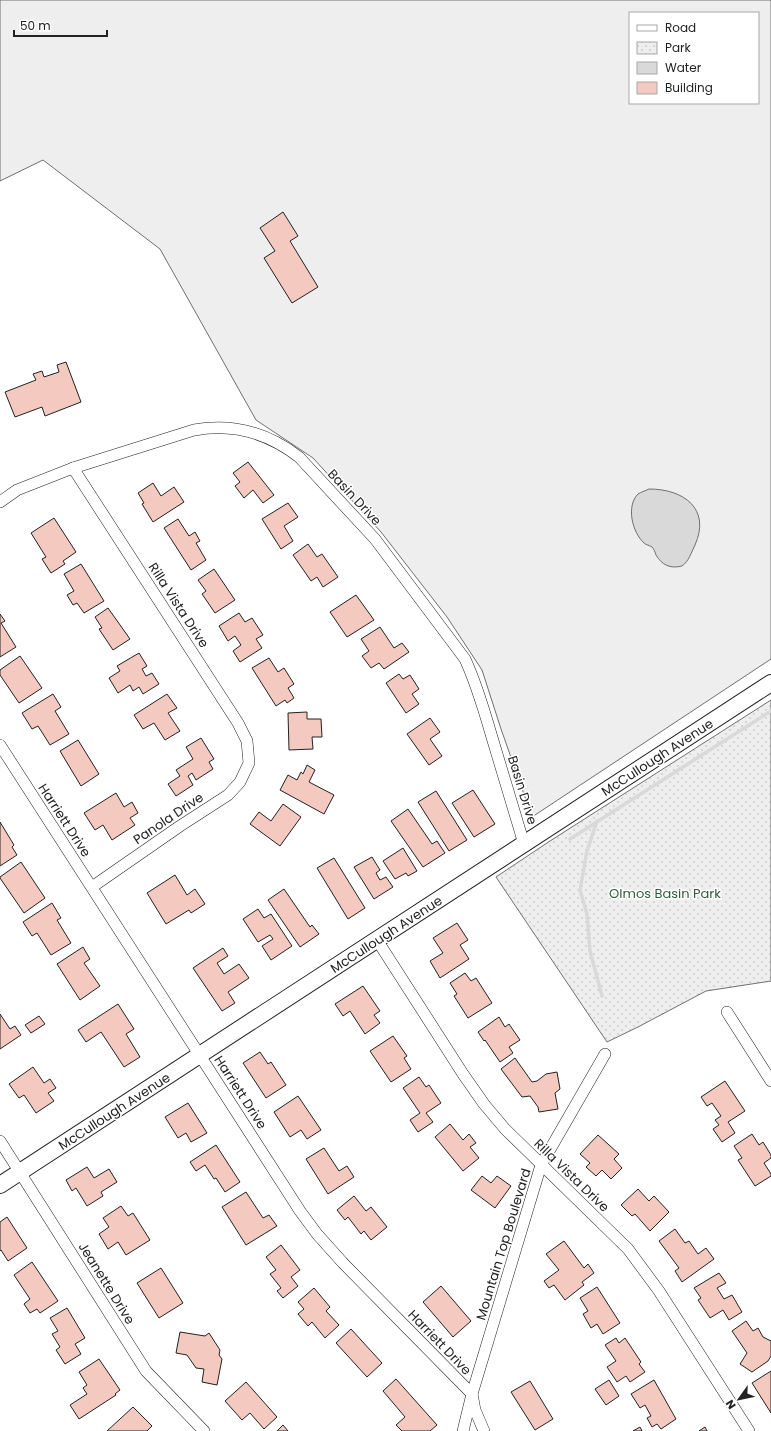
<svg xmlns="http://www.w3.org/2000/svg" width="771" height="1431" font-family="Poppins,sans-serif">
<defs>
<pattern id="park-dots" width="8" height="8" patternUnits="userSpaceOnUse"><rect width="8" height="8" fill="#eee"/><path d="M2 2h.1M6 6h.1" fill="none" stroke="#ccc" stroke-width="1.8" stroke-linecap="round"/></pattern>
</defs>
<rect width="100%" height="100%" fill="#fff"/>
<path fill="#eee" stroke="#6f6f6f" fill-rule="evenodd" d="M0,0H771V659L532,817L501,729L482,670L447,617L381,532L313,458L256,420L160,249L43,160L0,181ZM630,13H758V103H630Z"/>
<path fill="url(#park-dots)" stroke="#6f6f6f" d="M771,700V981L706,991L638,1027L607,1042L496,877L550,841Z"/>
<path fill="#d9d9d9" stroke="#6f6f6f" d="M649,489C684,489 711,509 695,545C691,553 689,561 682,566C670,569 662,565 656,555C655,552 654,549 652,547C649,545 646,545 644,543C632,532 626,506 638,494C641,492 645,491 649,489Z"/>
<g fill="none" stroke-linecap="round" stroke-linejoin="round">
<g stroke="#d9d9d9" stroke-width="3.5">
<path d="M597,821L587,851L580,890L587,914L590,951L602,996"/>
<path d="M570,839L771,711"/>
</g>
</g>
<g fill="#f3c9c0" stroke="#222">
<path d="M283,212L298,236L290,241L318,287L292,303L264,258L275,251L260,228Z"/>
<path d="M66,362L81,402L45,416L42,407L15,417L5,392L36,380L33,374L42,371L44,377L59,372L57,365Z"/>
<path d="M248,462L274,495L263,503L253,490L244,498L235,486L240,482L233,473Z"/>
<path d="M153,483L161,496L174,487L184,502L153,522L142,504L144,503L138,493Z"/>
<path d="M288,503L298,517L284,526L293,541L281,549L262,519Z"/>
<path d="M54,518L76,552L63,561L65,564L51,573L42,559L46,557L31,533Z"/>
<path d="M178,519L189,536L195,532L200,541L196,543L206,560L191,570L164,528Z"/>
<path d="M308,544L317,557L322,554L338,577L323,587L317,577L311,581L293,555Z"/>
<path d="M81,564L104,601L84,613L77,603L73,605L67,595L74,591L64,574Z"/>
<path d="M214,569L235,600L215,613L202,594L206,591L198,580Z"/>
<path d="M356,595L374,620L347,637L330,612Z"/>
<path d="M108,608L130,639L113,650L99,629L102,628L95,617Z"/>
<path d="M239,613L245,622L252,618L263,635L256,639L262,648L240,662L233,651L241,645L235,636L228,641L219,626Z"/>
<path d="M0,614L5,621L1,623L16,647L0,657Z"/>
<path d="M380,627L394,648L402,643L409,652L384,669L379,663L371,668L362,656L369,651L361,639Z"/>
<path d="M139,653L147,666L142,669L146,676L152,673L159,684L143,694L139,687L133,691L130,685L118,693L109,678L120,671L117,666Z"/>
<path d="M20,656L42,688L19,703L0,675V670Z"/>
<path d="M269,658L278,672L284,668L294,684L288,688L294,698L287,703L285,700L276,706L252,668Z"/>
<path d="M399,674L403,679L410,675L419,689L412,694L419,704L406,713L386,683Z"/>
<path d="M53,694L61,707L55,711L69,734L50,745L38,726L32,729L22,713Z"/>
<path d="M167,694L177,708L168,713L180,731L165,740L154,723L143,729L134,715Z"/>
<path d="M307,712V719H321L322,737H312L313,749L289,750L288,713Z"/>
<path d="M430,718L440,732L430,739L442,756L429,765L407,734Z"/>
<path d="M201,738L214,759L209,762L213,769L196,780L192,773L188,776L193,785L176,796L168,784L180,776L176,770L193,759L186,747Z"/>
<path d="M78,740L99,774L81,786L60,751Z"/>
<path d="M307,765L315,770L309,782L334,795L324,814L280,790L288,775L297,780L301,772L303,774Z"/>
<path d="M473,790L495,824L474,837L452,803Z"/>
<path d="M436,791L467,840L449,851L418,802Z"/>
<path d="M116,793L124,807L132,802L138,813L130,818L135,825L112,840L103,825L95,830L84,813Z"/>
<path d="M283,804L301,817L280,846L250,824L259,812L271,821Z"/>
<path d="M408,809L432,844L437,841L445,853L423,867L391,821Z"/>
<path d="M0,822L14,845L12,847L17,855L0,866Z"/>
<path d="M403,848L417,871L408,876L406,873L395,879L383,861Z"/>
<path d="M372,857L380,870L376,873L380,880L386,877L393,887L374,899L354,867Z"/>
<path d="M334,858L365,908L348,919L317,868Z"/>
<path d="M21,862L45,898L24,913L0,878V877Z"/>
<path d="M175,875L187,895L195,889L205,904L191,913L189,910L166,924L147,893Z"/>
<path d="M284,889L310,927L312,925L319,934L300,947L268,900Z"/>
<path d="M52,903L61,918L57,920L71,943L51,955L37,933L32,936L23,922Z"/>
<path d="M258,909L264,918L271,914L292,946L271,960L262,946L273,939L270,935L258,942L243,919Z"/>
<path d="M457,923L468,940L460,945L469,959L440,978L430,961L443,953L433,938Z"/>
<path d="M83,947L90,959L84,963L100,986L80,1000L57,964Z"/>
<path d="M223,948L228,956L217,963L224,974L239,964L249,978L228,992L235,1003L222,1011L193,968Z"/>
<path d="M465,973L471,981L476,978L492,1003L468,1018L454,996L457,994L450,983Z"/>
<path d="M363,986L380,1011L374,1015L380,1023L365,1034L350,1011L343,1016L335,1004Z"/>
<path d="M118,1004L134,1029L126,1034L140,1057L124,1067L101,1032L86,1042L78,1030Z"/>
<path d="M0,1014L10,1029L15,1026L21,1035L0,1049Z"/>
<path d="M39,1016L45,1024L31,1033L25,1025Z"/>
<path d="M499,1017L505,1027L509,1024L520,1040L509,1047L513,1053L500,1062L485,1040L484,1041L478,1032Z"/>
<path d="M393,1036L407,1056L404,1058L411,1069L391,1082L370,1051Z"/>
<path d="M260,1052L268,1064L271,1062L286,1085L266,1098L243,1063Z"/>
<path d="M515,1058L532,1082L537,1081L546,1074L557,1072L560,1089L555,1093L558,1109L539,1112L538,1107L530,1096L522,1097L501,1069Z"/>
<path d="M33,1067L44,1083L50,1079L56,1088L48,1093L54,1101L36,1113L24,1095L19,1098L9,1084Z"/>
<path d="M419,1077L426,1087L429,1085L441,1103L426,1113L433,1122L418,1132L410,1120L420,1113L403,1088Z"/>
<path d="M725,1081L745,1111L728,1122L735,1133L722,1142L713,1129L719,1125L715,1120L721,1116L712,1103L707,1106L701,1097Z"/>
<path d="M298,1096L321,1130L307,1139L301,1130L290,1137L274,1112Z"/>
<path d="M188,1103L207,1133L191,1142L186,1133L178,1138L165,1117Z"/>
<path d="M450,1124L463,1140L469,1134L476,1143L470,1147L479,1158L463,1171L435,1137Z"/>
<path d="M752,1134L759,1145L763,1142L771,1155V1158L764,1163L771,1174V1176L755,1186L738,1160L742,1158L734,1146Z"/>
<path d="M598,1135L619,1154L614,1159L622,1168L611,1179L602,1170L596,1176L586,1167L590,1163L580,1154Z"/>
<path d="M216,1145L240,1182L225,1192L216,1178L214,1179L205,1165L196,1171L190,1162Z"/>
<path d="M324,1148L339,1171L347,1166L354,1177L328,1194L306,1159Z"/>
<path d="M87,1167L94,1178L109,1169L117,1182L101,1192L103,1196L87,1206L76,1188L72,1191L66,1180Z"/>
<path d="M482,1176L491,1183L497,1176L511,1186L495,1208L471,1190Z"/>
<path d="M638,1189L649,1201L654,1196L669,1212L650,1231L635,1214L632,1216L621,1205Z"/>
<path d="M246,1192L263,1218L269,1215L277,1226L246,1245L222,1207Z"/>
<path d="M354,1196L366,1211L371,1207L387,1227L371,1240L364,1231L361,1234L348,1217L345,1220L337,1210Z"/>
<path d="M121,1206L128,1216L133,1213L150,1240L126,1255L118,1242L108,1249L99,1234L109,1227L103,1218Z"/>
<path d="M7,1217L27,1248L8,1261L1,1250L0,1251V1222Z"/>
<path d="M675,1229L685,1243L689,1241L698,1254L706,1248L714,1259L682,1282L675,1271L679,1268L659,1241Z"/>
<path d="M564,1241L584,1268L588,1264L594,1273L582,1282L584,1285L565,1300L554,1285L549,1288L544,1281L559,1270L546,1254Z"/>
<path d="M281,1245L300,1270L291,1277L298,1286L283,1298L277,1291L281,1288L270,1274L276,1270L266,1257Z"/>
<path d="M32,1262L58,1301L40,1313L37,1309L30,1313L24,1304L30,1299L14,1275Z"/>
<path d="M161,1268L183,1303L159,1318L137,1283Z"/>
<path d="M719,1273L726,1283L717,1288L724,1299L732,1295L742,1312L729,1320L723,1310L710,1318L698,1300L701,1298L694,1288Z"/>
<path d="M441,1286L471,1321L453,1337L423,1302Z"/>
<path d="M597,1287L620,1323L603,1334L597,1324L591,1328L583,1314L588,1311L580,1298Z"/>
<path d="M314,1288L330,1307L326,1311L339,1325L325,1338L312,1322L308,1326L298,1314L304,1309L298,1302Z"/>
<path d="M67,1308L85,1338L75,1344L81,1354L65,1364L56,1350L60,1347L52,1334L58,1331L50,1318Z"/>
<path d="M746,1321L753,1331L758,1328L763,1337L771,1341V1356L768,1361L752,1372L740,1364L747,1353L732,1331Z"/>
<path d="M351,1329L382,1363L367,1377L336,1343Z"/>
<path d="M180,1332L205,1336L209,1333L220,1350L219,1355L222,1359L217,1385L202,1382L204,1369L196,1368L187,1355L176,1353Z"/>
<path d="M616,1338L619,1343L625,1338L641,1362L639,1364L645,1372L630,1382L626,1376L617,1382L607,1367L616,1361L605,1345Z"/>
<path d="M99,1359L120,1390L115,1394L116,1395L79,1419L70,1405L87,1394L83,1388L87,1385L79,1372Z"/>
<path d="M771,1371V1413L752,1383Z"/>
<path d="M396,1379L437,1425L430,1431H402L396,1425L405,1417L383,1391Z"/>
<path d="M609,1380L619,1396L606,1405L595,1389Z"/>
<path d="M654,1380L676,1419L661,1429L657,1424L652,1427L647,1418L651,1416L645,1405L640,1408L631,1394Z"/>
<path d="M530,1381L553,1419L535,1430L511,1392Z"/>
<path d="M246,1382L277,1417L264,1429L250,1413L242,1420L225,1401Z"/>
<path d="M133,1407L152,1426L147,1431H107Z"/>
<path d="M283,1425L288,1431H277Z"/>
<path d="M640,1427L642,1431H633Z"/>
<path d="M705,1427L707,1431H699Z"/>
</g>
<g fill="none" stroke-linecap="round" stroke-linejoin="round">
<defs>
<g id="minor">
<path d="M73,468L238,723L247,741L249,763L240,782L228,795L180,826L92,887"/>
<path d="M0,502L17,490L73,468L194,430C232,423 268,433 299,457L375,539L465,659C478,687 485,714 494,744C504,777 514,810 524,844"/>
<path d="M0,745L300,1211L317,1234L343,1263L472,1394L475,1410L484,1431"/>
<path d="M377,940L463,1074L484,1104L505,1129L628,1249L659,1291L749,1431"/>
<path d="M727,1012L771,1081"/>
<path d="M0,1141L146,1371L204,1431"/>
<path d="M463,1431L472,1394L541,1165L605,1054"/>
</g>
<path id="secondary" d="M0,1185L771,683"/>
</defs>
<use href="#minor" stroke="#222" stroke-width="12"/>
<use href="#secondary" stroke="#222" stroke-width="18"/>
<use href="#minor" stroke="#fff" stroke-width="11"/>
<use href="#secondary" stroke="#fff" stroke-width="16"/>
</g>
<g text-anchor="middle" stroke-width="3" stroke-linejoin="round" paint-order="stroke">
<g font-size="13" fill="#222" stroke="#fff">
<text transform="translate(355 497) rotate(47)" y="5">Basin Drive</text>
<text transform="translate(179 605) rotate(57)" y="5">Rilla Vista Drive</text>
<text transform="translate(657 757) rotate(-33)" y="5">McCullough Avenue</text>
<text transform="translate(523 790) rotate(73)" y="5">Basin Drive</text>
<text transform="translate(168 818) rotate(-34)" y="5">Panola Drive</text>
<text transform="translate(65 820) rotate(57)" y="5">Harriett Drive</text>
<text transform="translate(386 934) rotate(-33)" y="5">McCullough Avenue</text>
<text transform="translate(241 1092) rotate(57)" y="5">Harriett Drive</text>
<text transform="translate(114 1111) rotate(-33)" y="5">McCullough Avenue</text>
<text transform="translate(572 1175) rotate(44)" y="5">Rilla Vista Drive</text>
<text transform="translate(503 1244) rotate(-73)" y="5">Mountain Top Boulevard</text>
<text transform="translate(107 1283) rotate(58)" y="5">Jeanette Drive</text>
<text transform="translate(440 1342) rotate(46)" y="5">Harriett Drive</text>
</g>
<g font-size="13" fill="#2f5e38" stroke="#fff">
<text x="665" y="898">Olmos Basin Park</text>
</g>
</g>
<rect x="629" y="12" width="130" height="92" fill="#ffffff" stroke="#a7a7a7"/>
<rect x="637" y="25" width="20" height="6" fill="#ffffff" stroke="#a7a7a7"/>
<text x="665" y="32" font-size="12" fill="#222222">Road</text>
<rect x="637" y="42" width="20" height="12" fill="url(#park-dots)" stroke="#a7a7a7"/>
<text x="665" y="52" font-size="12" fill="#222222">Park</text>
<rect x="637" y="62" width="20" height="12" fill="#d9d9d9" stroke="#a7a7a7"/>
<text x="665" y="72" font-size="12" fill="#222222">Water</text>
<rect x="637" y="82" width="20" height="12" fill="#f3c9c0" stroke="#a7a7a7"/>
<text x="665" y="92" font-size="12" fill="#222222">Building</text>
<g transform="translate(739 1399) rotate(237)" stroke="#ffffff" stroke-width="3" paint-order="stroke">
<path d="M0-3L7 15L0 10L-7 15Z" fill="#222222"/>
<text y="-6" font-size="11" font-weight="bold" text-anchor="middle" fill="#222222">N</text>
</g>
<path d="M14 30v6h93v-6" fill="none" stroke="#222222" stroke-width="2"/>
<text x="20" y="30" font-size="12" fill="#222222" stroke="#ffffff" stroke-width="3" paint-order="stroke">50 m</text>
</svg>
